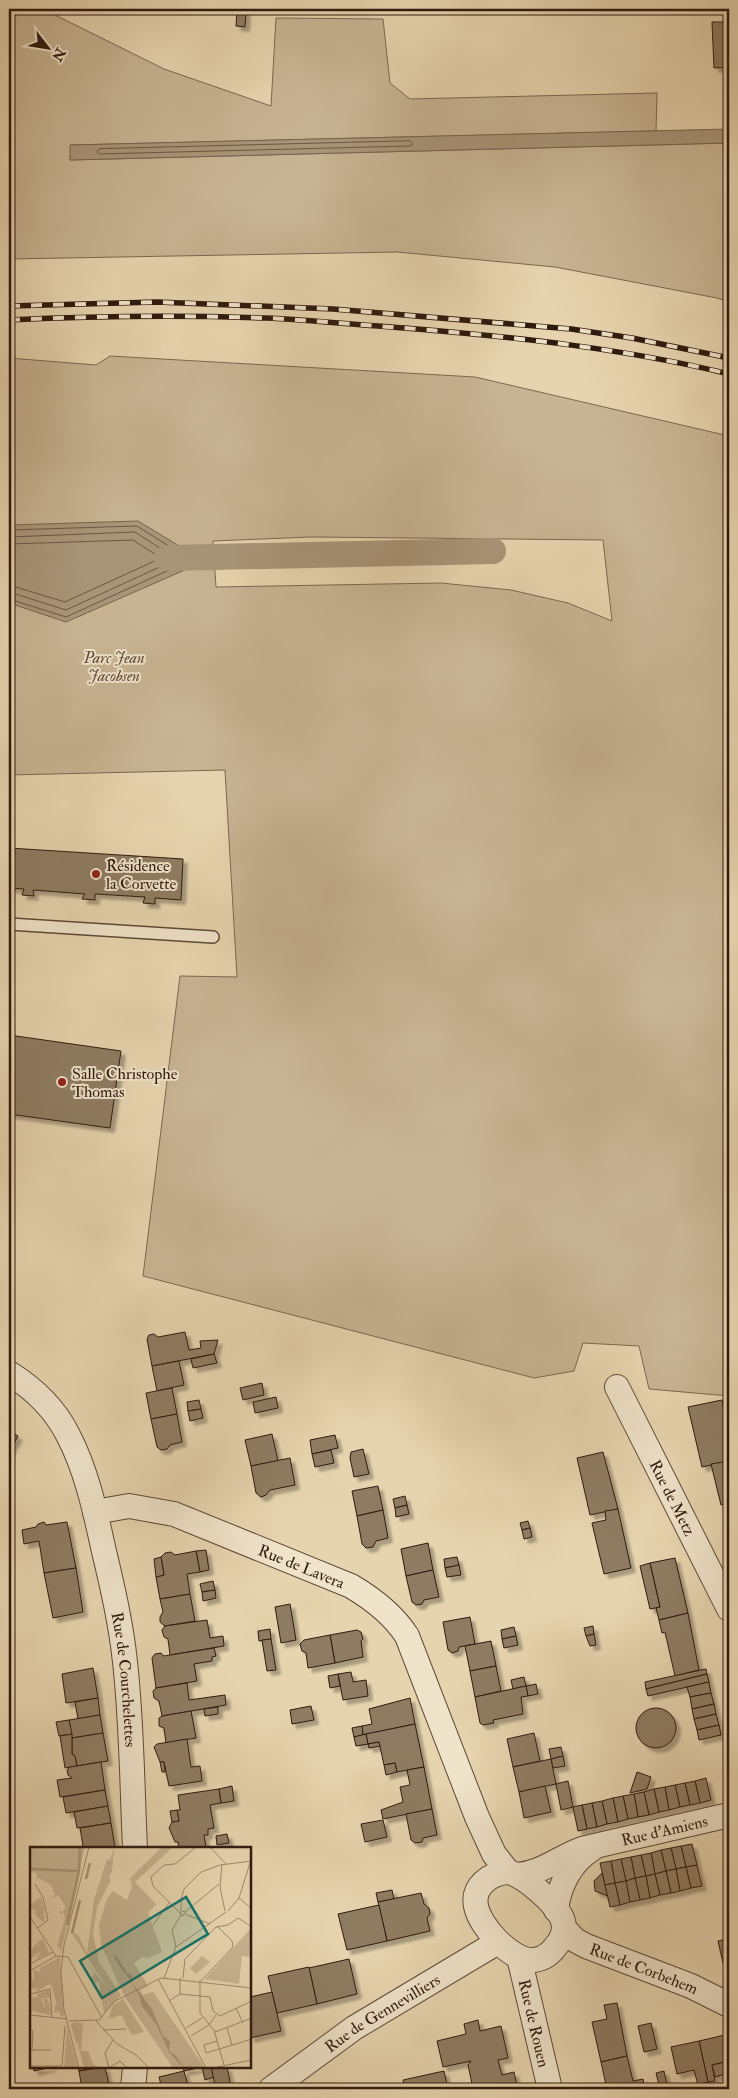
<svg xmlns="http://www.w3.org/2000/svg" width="738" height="2098" font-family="'IM FELL Double Pica',serif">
<defs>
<filter id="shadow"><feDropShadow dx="4.5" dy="4.5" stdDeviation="1" flood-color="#0004"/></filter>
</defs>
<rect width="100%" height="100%" fill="#e6d4ae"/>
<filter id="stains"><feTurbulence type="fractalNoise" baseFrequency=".004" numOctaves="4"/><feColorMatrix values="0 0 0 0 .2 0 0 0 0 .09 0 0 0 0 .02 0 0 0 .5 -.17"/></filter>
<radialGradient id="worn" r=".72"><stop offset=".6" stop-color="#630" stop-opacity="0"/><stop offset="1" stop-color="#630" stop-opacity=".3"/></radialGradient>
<g fill="#c7b493" stroke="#7b6751" fill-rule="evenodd">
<path d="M9,9H43L164,69L271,106L276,18L383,19L390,83L410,99L657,93L656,131L71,145L70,160L729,143V302L717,298L555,267L397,252L9,259Z"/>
<path d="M110,356L475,377L729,436V1396L649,1389L639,1346L583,1343L574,1371L534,1378L143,1276L180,976L237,977L225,770L9,775V358L96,365ZM311,537L603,540L612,621L568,603L511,590L441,583L216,587L213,541Z"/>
</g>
<g fill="#a89578" stroke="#78644e">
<path d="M729,129V143L70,160V145Z"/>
<path d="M138,521L194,555L202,554L203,562L66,622L9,603V525Z"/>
</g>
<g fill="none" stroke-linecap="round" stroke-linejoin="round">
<g stroke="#6c5844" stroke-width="1">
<path d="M410,141L413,144L410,146L99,154L97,152L99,149Z"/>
<path d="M9,530L137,526L191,560L66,617L9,599"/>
<path d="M9,537L135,532L177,559L66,610L9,592"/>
<path d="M9,544L133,540L161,558L65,602L9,585"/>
</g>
<path stroke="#a89578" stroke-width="26" d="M167,558L493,551"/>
</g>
<g fill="#8e7b62" stroke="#2f1a0f" filter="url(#shadow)">
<path d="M237,10L246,11L245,27L236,26Z"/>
<path d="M712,22H729V67L714,68Z"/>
<path d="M9,848L183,859L181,900L155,898V904L143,903L145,897L95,894V900L82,899L85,894L33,890L34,896L22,895L24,889L9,888Z"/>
<path d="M9,1035L121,1051L110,1128L9,1114Z"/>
<path d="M185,1332L189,1350L201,1348L200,1341L218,1340L214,1354L152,1366L147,1339L149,1335L154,1334L158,1337Z"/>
<path d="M214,1354L217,1363L193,1368L191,1359Z"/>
<path d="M179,1361L184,1385L157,1391L152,1366Z"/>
<path d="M262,1383L264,1395L243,1400L240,1388Z"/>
<path d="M172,1388L177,1414L151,1419L146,1393Z"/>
<path d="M276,1397L278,1408L255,1413L253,1402Z"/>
<path d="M199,1400L201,1409L188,1411L187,1402Z"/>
<path d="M722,1400L729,1434V1461L702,1467L688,1407Z"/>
<path d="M201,1409L203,1418L190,1421L188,1411Z"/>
<path d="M177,1414L182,1442L170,1445L167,1449L161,1450L157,1447L151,1419Z"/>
<path d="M9,1431L18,1436L9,1452Z"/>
<path d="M272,1434L278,1461L251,1466L245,1440Z"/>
<path d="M335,1435L338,1448L312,1454L310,1440Z"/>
<path d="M363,1449L369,1474L354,1477L350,1458L351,1452Z"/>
<path d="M331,1450L334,1463L315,1467L312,1454Z"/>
<path d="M603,1452L618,1509L590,1515L577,1458Z"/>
<path d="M290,1458L295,1485L270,1490L266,1495L261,1497L256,1493L251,1466Z"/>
<path d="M729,1461V1503L721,1505L711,1464Z"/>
<path d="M378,1486L383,1510L357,1516L352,1491Z"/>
<path d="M405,1496L407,1505L395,1508L393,1499Z"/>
<path d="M407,1505L409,1514L396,1517L395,1508Z"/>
<path d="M618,1509L631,1568L604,1574L592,1523L606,1520L605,1511Z"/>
<path d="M383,1510L388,1538L376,1541L373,1547L366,1548L362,1544L357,1516Z"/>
<path d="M528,1521L530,1528L522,1530L520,1523Z"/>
<path d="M44,1522L46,1525L67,1522L76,1568L44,1573L39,1541L24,1544L22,1530L36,1527L38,1524Z"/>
<path d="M530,1528L532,1537L524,1539L522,1530Z"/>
<path d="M428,1543L433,1570L406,1576L401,1549Z"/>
<path d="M206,1550L209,1570L200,1572L196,1551Z"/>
<path d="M196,1551L200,1572L187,1574L190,1594L160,1599L156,1577L164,1575L161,1557L165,1553L171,1552L175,1555Z"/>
<path d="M161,1557L164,1575L156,1577L154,1559Z"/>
<path d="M457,1557L459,1565L445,1568L444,1559Z"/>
<path d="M675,1558L688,1613L659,1620L656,1608L660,1607L650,1563Z"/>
<path d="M650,1563L660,1607L650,1609L640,1566Z"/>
<path d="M459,1565L461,1575L447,1577L445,1568Z"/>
<path d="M76,1568L83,1612L53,1618L44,1573Z"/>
<path d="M433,1570L439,1597L424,1600L422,1604L416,1605L412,1602L406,1576Z"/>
<path d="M213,1581L215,1590L202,1592L200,1584Z"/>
<path d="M215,1590L216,1598L203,1601L202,1592Z"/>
<path d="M190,1594L195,1621L165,1626L160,1622V1617L163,1612L160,1599Z"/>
<path d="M290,1604L296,1640L281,1643L275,1607Z"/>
<path d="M688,1613L699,1670L675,1676L665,1632L662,1633L659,1620Z"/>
<path d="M470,1617L475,1644L459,1647L458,1651L452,1653L448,1650L443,1622Z"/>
<path d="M207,1620L210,1638L223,1636L224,1646L170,1655L168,1639L164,1637L162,1630L165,1626Z"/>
<path d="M593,1626L594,1634L586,1636L584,1628Z"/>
<path d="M514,1627L516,1636L502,1639L501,1630Z"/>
<path d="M270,1629L271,1639L259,1641L258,1631Z"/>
<path d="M357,1630L361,1632L363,1639L361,1641L363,1657L335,1663L330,1635Z"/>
<path d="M594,1634L596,1645L590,1646L586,1636Z"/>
<path d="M330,1635L335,1663L308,1668L306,1653L302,1651L300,1644L304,1640Z"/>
<path d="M516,1636L518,1645L504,1648L502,1639Z"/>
<path d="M271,1639L276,1670L267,1671L262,1640Z"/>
<path d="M491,1641L496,1666L470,1671L465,1646Z"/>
<path d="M214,1648L216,1656L212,1657V1661L194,1664L197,1681L156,1688L152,1658L155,1654L161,1653L164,1656Z"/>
<path d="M496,1666L501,1691L475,1697L470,1671Z"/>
<path d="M93,1668L98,1698L66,1703L62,1674Z"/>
<path d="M706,1669L707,1674L646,1689L645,1682Z"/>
<path d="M351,1672L353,1682L366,1680L368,1696L343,1700L338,1674Z"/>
<path d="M338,1674L340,1686L330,1688L328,1676Z"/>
<path d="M707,1674L709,1682L648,1696L646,1689Z"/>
<path d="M524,1677L526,1686L513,1689L511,1680Z"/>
<path d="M709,1682L711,1693L690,1697L687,1687Z"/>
<path d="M187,1683L189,1700L225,1695L226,1705L162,1716L159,1701L154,1698L153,1691L156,1688Z"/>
<path d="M536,1684L538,1694L528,1696L526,1686Z"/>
<path d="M526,1686L528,1696L521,1697L523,1714L493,1720L494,1723L483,1725L480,1723L475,1697Z"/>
<path d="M711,1693L714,1704L692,1709L690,1697Z"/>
<path d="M98,1698L100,1715L78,1719L75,1702Z"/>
<path d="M410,1698L415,1724L363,1735L362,1726L372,1724L369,1709Z"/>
<path d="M714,1704L716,1714L694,1719L692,1709Z"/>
<path d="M311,1706L314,1720L292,1724L290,1710Z"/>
<path d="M218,1707V1714L205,1716L204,1709Z"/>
<circle cx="656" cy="1728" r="20"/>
<path d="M191,1711L196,1738L166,1743L164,1728L159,1726V1718L162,1716Z"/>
<path d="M716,1714L719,1725L697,1730L694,1719Z"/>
<path d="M100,1715L103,1733L72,1738L69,1720Z"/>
<path d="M69,1720L72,1734L59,1736L56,1722Z"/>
<path d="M415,1724L424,1767L397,1772L395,1763L384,1765L379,1742L368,1744L366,1734Z"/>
<path d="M719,1725L721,1735L699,1740L697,1730Z"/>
<path d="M362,1726L363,1735L354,1737L352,1728Z"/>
<path d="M103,1733L108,1761L77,1766L75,1756L72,1754V1738Z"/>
<path d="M534,1733L540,1761L513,1767L507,1739Z"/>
<path d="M72,1734V1754L75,1756L77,1766L65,1768L60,1736Z"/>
<path d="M366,1734L368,1744L356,1746L354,1737Z"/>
<path d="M187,1739L191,1767L200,1766L202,1781L169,1786L164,1762H160L154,1747L157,1744Z"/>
<path d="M379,1742L380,1746L369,1748L368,1744Z"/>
<path d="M561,1747L563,1756L551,1759L549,1749Z"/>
<path d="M563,1756L565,1766L553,1768L551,1759Z"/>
<path d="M551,1759L556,1784L519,1792L513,1767Z"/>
<path d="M101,1762L105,1790L60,1797L57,1780L72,1778L68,1775L67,1770L70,1767Z"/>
<path d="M160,1762H164L165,1772H162Z"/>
<path d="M395,1763L397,1772L386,1775L384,1765Z"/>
<path d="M424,1767L432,1809L383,1819L381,1810L403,1802L400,1787L410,1785L407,1770Z"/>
<path d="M637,1772L651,1777L647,1789L630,1793Z"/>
<path d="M706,1778L711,1800L700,1803L695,1781Z"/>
<path d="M568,1781L573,1807L561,1810L556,1784Z"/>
<path d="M695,1781L700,1803L690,1805L685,1783Z"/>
<path d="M685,1783L690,1805L680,1807L675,1785Z"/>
<path d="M675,1785L680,1807L669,1810L665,1787Z"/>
<path d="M232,1786L234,1801L221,1803L219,1789Z"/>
<path d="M545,1786L551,1812L524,1818L519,1792Z"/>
<path d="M665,1787L669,1810L659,1812L654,1789Z"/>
<path d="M219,1789L221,1803L210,1805L214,1828L208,1829V1835H204L206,1847L179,1848L178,1842H175L169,1828L172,1822L179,1821L177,1810H180L178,1795Z"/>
<path d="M654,1789L659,1812L649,1815L644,1792Z"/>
<path d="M105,1790L108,1806L66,1813L63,1797Z"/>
<path d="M644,1792L649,1815L638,1817L634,1794Z"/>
<path d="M634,1794L638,1817L628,1819L623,1796Z"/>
<path d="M623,1796L628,1819L618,1822L613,1798Z"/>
<path d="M613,1798L618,1822L607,1824L602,1801Z"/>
<path d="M602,1801L607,1824L597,1827L592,1803Z"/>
<path d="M592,1803L597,1827L587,1829L582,1805Z"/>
<path d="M582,1805L587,1829L578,1831L573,1807Z"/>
<path d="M108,1806L111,1823L77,1828L74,1812Z"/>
<path d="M432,1809L437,1835L423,1838L422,1842L415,1843L411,1840L406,1814Z"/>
<path d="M177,1810L179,1821L172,1822L170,1811Z"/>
<path d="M383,1820L387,1837L365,1842L361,1824Z"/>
<path d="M111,1823L115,1848H77L83,1846L80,1828Z"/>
<path d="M227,1834L229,1843L217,1845L216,1836Z"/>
<path d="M692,1844L697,1865L686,1867L681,1846Z"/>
<path d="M681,1846L686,1867L676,1869L671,1848Z"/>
<path d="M671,1848L676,1869L666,1871L661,1850Z"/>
<path d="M661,1850L666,1871L655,1874L651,1853Z"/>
<path d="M651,1853L655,1874L646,1876L641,1855Z"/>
<path d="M641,1855L646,1876L635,1878L631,1857Z"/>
<path d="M631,1857L635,1878L626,1881L621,1859Z"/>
<path d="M621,1859L626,1881L615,1883L611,1861Z"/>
<path d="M611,1861L615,1883L605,1885L600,1863Z"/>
<path d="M697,1865L702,1886L691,1888L686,1867Z"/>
<path d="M686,1867L691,1888L680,1891L676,1869Z"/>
<path d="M676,1869L680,1891L671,1893L666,1871Z"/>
<path d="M666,1871L671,1893L660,1895L655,1874Z"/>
<path d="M602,1873L605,1885L608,1896L595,1891L594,1881Z"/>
<path d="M655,1874L660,1895L650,1898L646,1876Z"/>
<path d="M646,1876L650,1898L640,1900L635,1878Z"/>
<path d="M635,1878L640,1900L630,1902L626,1881Z"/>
<path d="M626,1881L630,1902L620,1905L615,1883Z"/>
<path d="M615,1883L620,1905L610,1907L605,1885Z"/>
<path d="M392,1890L394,1899L378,1902L376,1893Z"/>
<path d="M421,1893L424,1904L429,1908L430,1914L427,1918L430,1931L387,1941L378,1902Z"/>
<path d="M379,1905L387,1941L347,1950L338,1914Z"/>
<path d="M725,1936H729V1961L723,1963L718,1941L726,1939Z"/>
<path d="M349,1959L357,1994L317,2004L309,1968Z"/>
<path d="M309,1967L317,2004L277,2013L268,1976Z"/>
<path d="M272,1992L281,2031L250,2038V1997Z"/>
<path d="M617,2003L627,2056L601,2062L592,2022L607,2019L604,2005Z"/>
<path d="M478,2020L480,2031L501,2026L508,2058L498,2060L502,2075L514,2072L517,2086L504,2089H470L469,2085L472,2084L468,2065L471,2061L443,2067L437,2041L466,2034L464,2024Z"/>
<path d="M651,2023L657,2049L644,2052L638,2026Z"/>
<path d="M729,2034V2061L712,2065L715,2081L708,2082L699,2041Z"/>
<path d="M699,2041L708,2082L698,2085L694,2070L677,2074L671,2047Z"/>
<path d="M627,2056L633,2081L643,2079L645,2089H607L601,2062Z"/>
<path d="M729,2061V2073L715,2077L712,2065Z"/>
<path d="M33,2067H52L34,2071Z"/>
<path d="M77,2067H98L79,2071Z"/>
<path d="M105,2067L110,2089H82L79,2071Z"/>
<path d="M183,2067H203L184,2071Z"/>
<path d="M202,2067H211L214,2077L205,2080Z"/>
<path d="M211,2067H227L231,2087L216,2089Z"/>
<path d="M184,2071L189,2089H162L159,2077Z"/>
<path d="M444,2071L448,2089H405L403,2080Z"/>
<path d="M664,2071L668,2089H660L656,2073Z"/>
<path d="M379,2086V2089H362Z"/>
</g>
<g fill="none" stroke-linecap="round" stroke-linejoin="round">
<defs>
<path id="service" d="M9,924L213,937"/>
<g id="minor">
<path id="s1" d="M9,1373C33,1388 55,1409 68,1435C86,1469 95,1510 103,1547C112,1585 121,1623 125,1662C132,1724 132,1786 135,1848"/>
<path id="s2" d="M617,1387L729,1609"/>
<path id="s3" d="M95,1512L129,1506L174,1514L351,1586C373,1599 393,1614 407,1636L477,1817L494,1854L508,1872"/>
<path d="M508,1872C524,1875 555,1903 562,1918C566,1928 563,1938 556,1946C551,1953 543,1959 534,1960C512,1962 480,1927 476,1906C472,1887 490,1873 508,1872Z"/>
<path id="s4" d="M518,1875C542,1873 560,1857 582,1849L729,1815"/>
<path d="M556,1910C559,1885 571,1862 592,1849"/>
<path id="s5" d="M564,1928L575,1940L586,1946L691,1986L729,2005"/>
<path id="s6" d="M519,1957L550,2089"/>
<path d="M133,2089L135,2067"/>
<path id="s7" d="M271,2089L354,2028L498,1942"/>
</g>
</defs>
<use href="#service" stroke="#5d4837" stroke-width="14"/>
<use href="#minor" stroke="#5d4837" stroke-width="26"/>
<use href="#service" stroke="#efe3ca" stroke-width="11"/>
<use href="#minor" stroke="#efe3ca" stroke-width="24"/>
<defs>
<g id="rail">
<path d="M9,306L157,302L333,309L571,329L632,338L729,358"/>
<path d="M9,320C94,316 180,315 265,318C312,320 358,325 405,328C514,337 622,348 729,374"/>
</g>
</defs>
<use href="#rail" stroke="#2f1a0f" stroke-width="5.5"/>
<use href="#rail" stroke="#efe3ca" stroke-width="4" stroke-dasharray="11" stroke-linecap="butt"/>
</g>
<g fill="#8f2418" stroke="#efe3ca" stroke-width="2">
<circle cx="96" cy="874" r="5"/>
<circle cx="62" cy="1082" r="5"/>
</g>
<g text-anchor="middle" stroke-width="4" stroke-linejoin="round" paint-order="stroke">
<g font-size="16" font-style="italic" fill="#5d4837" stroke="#efe3ca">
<text x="114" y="663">Parc Jean<tspan x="114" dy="18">Jacobsen</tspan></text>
</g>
<g font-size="16" fill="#2f1a0f" stroke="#efe3ca" text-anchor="start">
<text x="106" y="871">Résidence<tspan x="106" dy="18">la Corvette</tspan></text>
<text x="72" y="1079">Salle Christophe<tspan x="72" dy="18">Thomas</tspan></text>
</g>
<g font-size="16" fill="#2f1a0f" stroke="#efe3ca">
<text dy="6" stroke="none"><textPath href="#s2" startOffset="124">Rue de Metz</textPath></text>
<text dy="6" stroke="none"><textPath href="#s3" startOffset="218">Rue de Lavera</textPath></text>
<text dy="6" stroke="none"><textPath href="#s1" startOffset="339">Rue de Courchelettes</textPath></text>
<text dy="6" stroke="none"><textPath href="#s4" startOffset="154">Rue d'Amiens</textPath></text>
<text dy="6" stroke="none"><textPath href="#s5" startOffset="91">Rue de Corbehem</textPath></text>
<text dy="6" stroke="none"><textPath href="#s7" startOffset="135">Rue de Gennevilliers</textPath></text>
<text dy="6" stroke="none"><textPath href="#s6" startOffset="68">Rue de Rouen</textPath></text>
</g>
</g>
<g transform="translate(30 1847)">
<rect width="221" height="221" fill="#e6d4ae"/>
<path d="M0,0H55L31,104L27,99L35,72L34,65L31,67L29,64L32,65L36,60L28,48L21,52L25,47L21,38L8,31L6,35L7,26L0,25ZM132,0H143L105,35L126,57L118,66L132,105L116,112L114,109L104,116L118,139L110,143L113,148L123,145L175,221H143L96,152L71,98L69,78L77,52L83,44L97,53L102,39L100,31ZM84,1L82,24L79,31L81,33L67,60L63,87L69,115L91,148L74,166L69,134L65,136L61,131L65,127L57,115L78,142L41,85L48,88L57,106L64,53L77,12L80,13ZM11,50L13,57L9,59L14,58V76L5,67L7,64L3,66L6,62L3,63L0,58ZM221,81V110L212,109L209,137L175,132ZM13,92L19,106L5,113L11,104L0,112V105L6,97L10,100L7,95ZM172,109L180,115L166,127L160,121ZM30,110L34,169L31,170L29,164L24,166L26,155L22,139L19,137L6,145L7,141L0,142V127L4,135V123L9,125L11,123L8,122ZM19,143L20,150L11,152L15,162L14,152L17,151L21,164L16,165H21V168L7,165L10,168L4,163L0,167V151L8,150L7,147ZM93,152L114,185L102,188L91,168L78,172L83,158ZM44,175L51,176L47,198L54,221L41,178ZM53,175L51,204H58L63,217L70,221H55L53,217L48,198L49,180ZM37,181L48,221H34Z" fill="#c7b493"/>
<path d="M94,124L102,129V136L122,162L133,189L140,194L139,204L146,209L154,221L139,205L126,177L111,158L110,150Z" fill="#a89578"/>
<path fill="none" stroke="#a89578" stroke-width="2.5" d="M0,22L49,24L37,78M49,24L50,0M56,32L60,16M42,86L50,53M85,109L95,125"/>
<path fill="none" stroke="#9d8a6e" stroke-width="1" d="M180,0L196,17M192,17L190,40L195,64M5,37L13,50L18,73L8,81M209,51L222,62M152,64L155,65L153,69L151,68V52L154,42L171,25L190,18L222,14M198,64L209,51L220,16M155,65L189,37M151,67L123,39L121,30L134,18L145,17L166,0M155,67L180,77M0,70L26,109M123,78L139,56M146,100L142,83L151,68M26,109L38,110L72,171M0,117L23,105M0,124L26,109M134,131L146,100L196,65M153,131L155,112L186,80L198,78L208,71L222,80M128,132L176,221M170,133V166L184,183L194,218M171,134L203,100L202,94L187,79M1,147L20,142L22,170M150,147L180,150L183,164L190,169L222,154M139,154L150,147V131M206,161L213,176M0,168L37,172M39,174L69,173L85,154L131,131L222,141M66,174L87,197L106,208L119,221M156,181L172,171M197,181L202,198M0,182L3,184L2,203M73,183L96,182M185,185L222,171M161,189L179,178L186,168M187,194L174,198L176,206L222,192M0,203V219H32L35,179M1,203H21M49,221L34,163L31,124L34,98L59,0M79,221L75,206L83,193M79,221L90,214L97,221M182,221L222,213"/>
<path fill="#0f766e" fill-opacity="0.15" stroke="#0f766e" stroke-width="2.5" d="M156,50L178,87L72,151L50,114Z"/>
<rect width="221" height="221" fill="none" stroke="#2f1a0f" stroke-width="2.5"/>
</g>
<rect width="738" height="2098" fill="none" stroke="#e6d4ae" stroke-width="30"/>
<rect x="10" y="10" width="718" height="2078" fill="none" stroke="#2f1a0f" stroke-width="2.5"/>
<rect x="15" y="15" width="708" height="2068" fill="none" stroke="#2f1a0f"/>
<g transform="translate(48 48) rotate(121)" stroke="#efe3ca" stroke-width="4" paint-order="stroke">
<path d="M0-4L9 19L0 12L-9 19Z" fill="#2f1a0f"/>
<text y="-8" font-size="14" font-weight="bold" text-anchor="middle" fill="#2f1a0f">N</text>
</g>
<rect width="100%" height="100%" filter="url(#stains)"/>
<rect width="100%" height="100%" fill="url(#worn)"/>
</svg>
